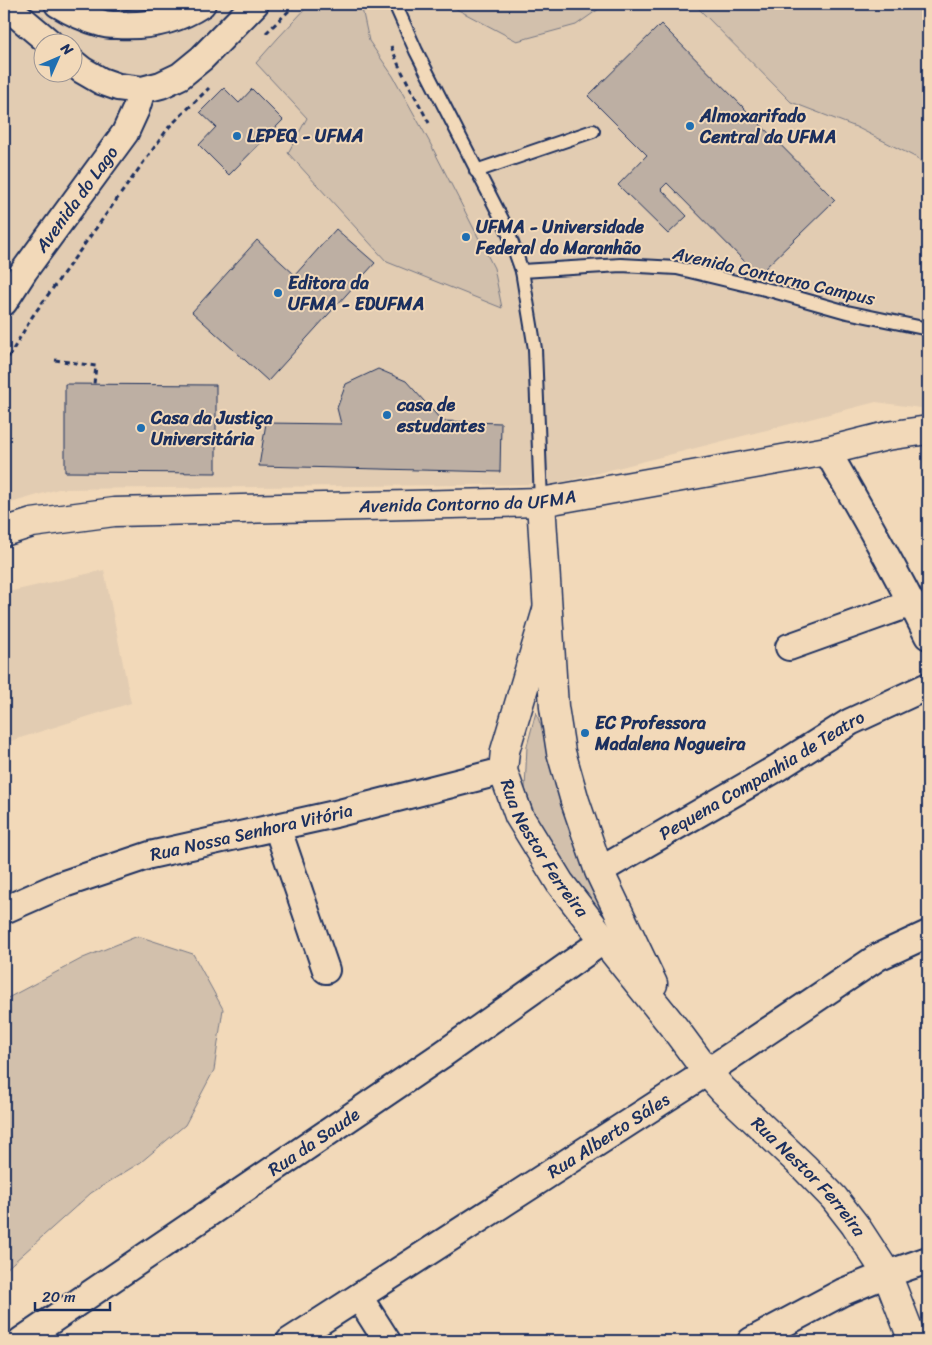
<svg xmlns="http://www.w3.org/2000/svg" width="932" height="1345" font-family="Sriracha,sans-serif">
<rect width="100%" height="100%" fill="#f2d9b9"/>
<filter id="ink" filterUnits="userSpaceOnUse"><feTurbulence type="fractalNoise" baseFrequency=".02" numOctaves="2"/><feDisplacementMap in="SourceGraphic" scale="10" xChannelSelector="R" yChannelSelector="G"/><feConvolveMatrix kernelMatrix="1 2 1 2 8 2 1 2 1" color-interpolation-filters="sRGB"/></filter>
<g filter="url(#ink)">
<g fill="#e2ccb2" fill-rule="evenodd">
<path d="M4,4H928V409L876,402L555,484L58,489L4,505ZM42,42H72V72H42Z"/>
<path d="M104,570L131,703L4,743V593Z"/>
</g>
<g fill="#d2c0ac" stroke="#767885">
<path d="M310,4H361L369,41L393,76L429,141L494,268L502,308L387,262L288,153L307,118L256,63L278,38Z"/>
<path d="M447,4H606L576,25L517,41Z"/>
<path d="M694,4H928V171L919,159L856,127L791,102Z"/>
<path d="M536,712L607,917L602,920L586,906L563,861L542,832L525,789L527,746Z"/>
<path d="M138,936L193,954L223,1009L214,1070L185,1125L141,1162L91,1193L4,1271V1000L83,958Z"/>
</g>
<g fill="#bdafa3" stroke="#1b2f5e">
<path d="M86,4H158L118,11Z"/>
<path d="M661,24L835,200L758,275L667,183L661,189L687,216L668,234L618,185L647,155L588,96Z"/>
<path d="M224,88L239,103L252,89L283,120L229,175L199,145L216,127L200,112Z"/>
<path d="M336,229L375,263L268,381L192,312L257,240L295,275Z"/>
<path d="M378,369L406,381L442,421L501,423L500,472L259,466L266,423L341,424L337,408L346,384Z"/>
<path d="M65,384L216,385V473L65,472Z"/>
</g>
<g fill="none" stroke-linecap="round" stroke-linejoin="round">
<defs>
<g id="lane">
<path d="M395,4L416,51L507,229L522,271L535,349L541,502"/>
<path d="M476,171L593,131"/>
<path d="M522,271L621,265L677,268L773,291L847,312L928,329"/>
</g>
<g id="street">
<path d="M4,4L49,42"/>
<path d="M58,4C71,12 86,19 101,23C106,25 111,25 117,25C148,27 176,21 202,4"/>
<path d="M72,62L82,70L101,81L118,87L142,90L161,85L180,76L202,58L255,4"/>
<path id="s1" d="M4,302L24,271L125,133L136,109L142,90"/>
<path d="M827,451C862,512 897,573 928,636"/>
<path d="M789,647L912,603"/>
<path d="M277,827L326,970"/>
<path id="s2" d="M599,871L777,768L850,722L928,686"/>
<path id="s3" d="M4,910L61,885L150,855L335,814L503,771"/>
<path d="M359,1297L387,1341"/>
<path id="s4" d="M21,1341L443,1054L604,940"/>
<path id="s5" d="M290,1341L707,1072L878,957L928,934"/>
<path d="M751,1341L843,1292L887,1274L928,1260"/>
</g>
<g id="secondary">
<path d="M541,502L554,707L561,752L575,801L599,871L653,984"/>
<path id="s6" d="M4,532L32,523L114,512L541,502L827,451L887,436L928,430"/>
<path id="s7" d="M547,610L505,751L503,771L519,816L560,883L604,940L676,1030L707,1072L723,1090L805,1168L834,1198L855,1225L887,1274L913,1341"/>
</g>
</defs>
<use href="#lane" stroke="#1b2f5e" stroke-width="16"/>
<use href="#street" stroke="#1b2f5e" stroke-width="30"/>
<use href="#secondary" stroke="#1b2f5e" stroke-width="31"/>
<g stroke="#1b2f5e" stroke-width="3" stroke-dasharray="5 4" stroke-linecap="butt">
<path d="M266,33L296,4"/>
<path d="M391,46L399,66L429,123"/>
<path d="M55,360L96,366L94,384"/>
<path d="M4,365L32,317L169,127L209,88"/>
</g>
<use href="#lane" stroke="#f2d9b9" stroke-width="12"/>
<use href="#street" stroke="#f2d9b9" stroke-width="26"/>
<use href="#secondary" stroke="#f2d9b9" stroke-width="28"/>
</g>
</g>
<g fill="#1f6fb2" stroke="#f2d9b9" stroke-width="2">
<circle cx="690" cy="126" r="5"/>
<circle cx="237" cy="136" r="5"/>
<circle cx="466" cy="237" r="5"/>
<circle cx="278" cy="293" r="5"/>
<circle cx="387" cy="415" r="5"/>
<circle cx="141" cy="428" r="5"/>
<circle cx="585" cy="733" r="5"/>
</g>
<g text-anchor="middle" stroke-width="4" stroke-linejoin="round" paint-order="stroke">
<g font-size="18" font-weight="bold" fill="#1b2f5e" stroke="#f2d9b9" text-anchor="start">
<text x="700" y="122">Almoxarifado<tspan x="700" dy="21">Central da UFMA</tspan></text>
<text x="247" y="142">LEPEQ - UFMA</text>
<text x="476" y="233">UFMA - Universidade<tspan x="476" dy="21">Federal do Maranhão</tspan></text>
<text x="288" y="289">Editora da<tspan x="288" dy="21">UFMA - EDUFMA</tspan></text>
<text x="397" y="411">casa de<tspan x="397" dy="21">estudantes</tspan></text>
<text x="151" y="424">Casa da Justiça<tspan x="151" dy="21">Universitária</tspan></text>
<text x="595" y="729">EC Professora<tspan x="595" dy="21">Madalena Nogueira</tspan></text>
</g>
<g font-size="18" fill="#1b2f5e" stroke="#f2d9b9">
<text dy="6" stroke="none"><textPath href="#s1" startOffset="126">Avenida do Lago</textPath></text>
<text transform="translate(774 276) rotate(13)" y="6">Avenida Contorno Campus</text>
<text dy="6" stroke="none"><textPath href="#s6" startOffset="466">Avenida Contorno da UFMA</textPath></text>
<text dy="6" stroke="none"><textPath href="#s2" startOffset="189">Pequena Companhia de Teatro</textPath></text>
<text dy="6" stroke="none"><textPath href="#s3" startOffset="260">Rua Nossa Senhora Vitória</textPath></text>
<text dy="6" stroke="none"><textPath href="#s7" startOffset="255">Rua Nestor Ferreira</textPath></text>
<text dy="6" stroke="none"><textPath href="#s5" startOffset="379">Rua Alberto Sáles</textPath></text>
<text dy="6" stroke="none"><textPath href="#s4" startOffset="354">Rua da Saude</textPath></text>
<text dy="6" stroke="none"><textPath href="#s7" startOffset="679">Rua Nestor Ferreira</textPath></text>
</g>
</g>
<rect width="932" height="1345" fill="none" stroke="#f2d9b9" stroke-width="20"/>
<rect x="10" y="10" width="912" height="1325" fill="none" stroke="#1b2f5e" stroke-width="2" filter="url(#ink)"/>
<g transform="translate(58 58) rotate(45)"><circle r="24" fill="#f2d9b9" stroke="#9c9595"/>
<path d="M0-4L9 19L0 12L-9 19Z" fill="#1f6fb2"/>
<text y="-8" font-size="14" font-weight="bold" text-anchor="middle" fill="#1b2f5e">N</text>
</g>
<path d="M35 1302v8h75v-8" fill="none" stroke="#1b2f5e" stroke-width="2.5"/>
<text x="42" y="1302" font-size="15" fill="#1b2f5e" stroke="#f2d9b9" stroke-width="4" paint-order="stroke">20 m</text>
</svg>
